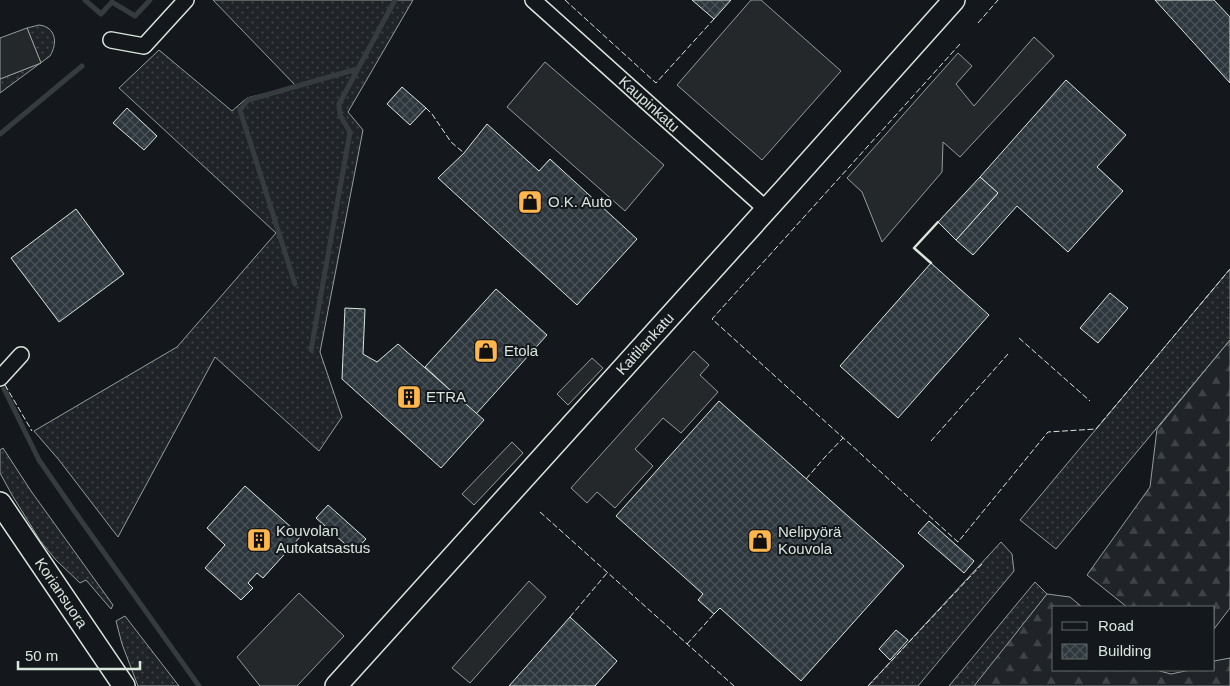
<svg xmlns="http://www.w3.org/2000/svg" width="1230" height="686" font-family="Helvetica,sans-serif">
<defs>
<pattern id="grass-dots" width="8" height="8" patternUnits="userSpaceOnUse" patternTransform="scale(1.25)"><rect width="8" height="8" fill="#202428"/><path d="M2 2h.1M6 6h.1" fill="none" stroke="#404447" stroke-width="1.8" stroke-linecap="round"/></pattern>
<pattern id="forest-firs" width="22" height="20" patternUnits="userSpaceOnUse" patternTransform="scale(1.25)"><rect width="22" height="20" fill="#202428"/><path d="M5 1l3.5 6h-7zM16 11l3.5 6h-7z" fill="#404447"/></pattern>
<pattern id="building-cross-hatch" width="8" height="8" patternUnits="userSpaceOnUse" patternTransform="scale(1.25)"><rect width="8" height="8" fill="#2c363c"/><path d="M0 0l8 8M0 8l8-8" fill="none" stroke="#4a5358"/></pattern>
</defs>
<rect width="100%" height="100%" fill="#14181c"/>
<g fill="url(#grass-dots)" stroke="#939e99">
<path d="M213,0H413L348,112L363,130L320,352L342,417L319,451L215,357L118,537L59,460L34,431L177,347L276,233L119,88L159,50L232,111L247,98L296,86Z"/>
<path d="M39,25C56,27 58,43 50,56L0,93V79L41,63L27,28Z"/>
<path d="M1230,269V340L1056,549L1020,520Z"/>
<path d="M3,448L31,491L113,605L111,609L86,580L80,583L56,560L41,542L12,495L0,473V450Z"/>
<path d="M1001,542L1012,554L1014,571L918,686H868Z"/>
<path d="M1035,582L1047,594L975,686H949Z"/>
<path d="M125,616L179,686H138L122,644L116,621Z"/>
</g>
<g fill="url(#forest-firs)" stroke="#939e99">
<path d="M1230,340V608L1214,629V607H1127L1087,575L1150,487L1157,429Z"/>
<path d="M1047,594L1070,597L1082,607H1054V670H1156L1171,674L1190,670H1214V661L1230,658V686H974Z"/>
</g>
<g fill="#24282b" stroke="#939e99">
<path d="M751,0H761L841,71L762,160L677,85Z"/>
<path d="M27,28L41,63L0,79V38Z"/>
<path d="M1034,37L1054,56L960,157L943,142L942,172L882,242L862,192L847,178L958,53L972,66L956,84L974,106Z"/>
<path d="M545,62L664,165L625,211L507,107Z"/>
<path d="M694,351L709,365L700,375L718,392L681,433L663,418L635,449L653,466L615,508L597,492L587,503L571,488Z"/>
<path d="M592,358L603,368L568,405L557,394Z"/>
<path d="M512,442L523,453L474,505L462,494Z"/>
<path d="M529,581L546,597L470,683L452,668Z"/>
<path d="M299,593L344,636L297,686H260L237,657Z"/>
</g>
<g fill="none" stroke-linecap="round" stroke-linejoin="round">
<g stroke="#363b3e" stroke-width="5">
<path d="M85,0L101,14L112,2L135,16L150,0"/>
<path d="M0,134L82,66"/>
<path d="M295,284L240,110L248,100L357,69"/>
<path d="M311,350L350,132L340,115L339,104L395,0"/>
<path d="M4,389L39,460L75,512L199,686"/>
</g>
</g>
<g fill="url(#building-cross-hatch)" stroke="#d8e6dc">
<path d="M692,0H731L714,19Z"/>
<path d="M1155,0H1214L1230,17V83Z"/>
<path d="M1066,80L1126,135L1097,167L1123,191L1068,252L1017,206L973,255L956,240L998,193L980,177Z"/>
<path d="M402,87L426,108L410,125L387,104Z"/>
<path d="M127,108L157,136L144,150L113,123Z"/>
<path d="M487,124L539,171L550,159L637,239L577,305L438,178L464,153Z"/>
<path d="M980,177L998,193L956,240L938,222Z"/>
<path d="M76,209L124,274L59,322L11,258Z"/>
<path d="M931,263L989,315L898,418L840,366Z"/>
<path d="M496,289L547,335L476,414L425,367Z"/>
<path d="M1110,293L1128,308L1098,343L1080,328Z"/>
<path d="M345,308L365,309L363,354L377,362L398,344L484,420L441,468L342,379Z"/>
<path d="M719,401L904,566L801,681L720,608L714,614L698,600L703,594L616,516Z"/>
<path d="M245,486L301,536L263,578L257,573L248,583L253,588L241,600L205,568L225,545L207,528Z"/>
<path d="M328,505L366,539L354,552L316,518Z"/>
<path d="M929,521L974,561L964,573L918,533Z"/>
<path d="M570,617L617,661L595,686H509Z"/>
<path d="M896,630L908,640L890,660L879,649Z"/>
</g>
<g fill="none" stroke-linecap="round" stroke-linejoin="round">
<defs>
<g id="street">
<path id="s1" d="M533,0L766,209"/>
<path d="M111,40L144,46L186,0"/>
<path d="M0,378L21,355"/>
</g>
<g id="secondary">
<path id="s2" d="M0,503L124,686"/>
<path id="s3" d="M336,686L785,189L954,0"/>
</g>
</defs>
<use href="#street" stroke="#d8e6dc" stroke-width="18"/>
<use href="#secondary" stroke="#d8e6dc" stroke-width="24"/>
<use href="#street" stroke="#14181c" stroke-width="15"/>
<use href="#secondary" stroke="#14181c" stroke-width="21"/>
<g stroke="#d8e6dc" stroke-width="1" stroke-dasharray="6 2.5" stroke-linecap="butt">
<path d="M565,0L656,83L714,19"/>
<path d="M978,23L998,0"/>
<path d="M960,44L712,319L958,542L1048,432L1096,429L1230,269"/>
<path d="M426,108L432,114L451,142L464,153"/>
<path d="M1019,338L1090,401"/>
<path d="M5,385L32,431"/>
<path d="M931,441L1008,354"/>
<path d="M806,479L825,457L843,438"/>
<path d="M540,512L734,686"/>
<path d="M570,617L607,573"/>
<path d="M687,644L714,614"/>
<path d="M868,686L982,564"/>
</g>
<path stroke="#d8e6dc" stroke-width="2.5" d="M931,263L914,248L938,222"/>
</g>
<defs>
<symbol id="shop-square" viewBox="-11 -11 22 22"><rect x="-9" y="-9" width="18" height="18" rx="4" fill="#ffb74d" stroke="#14181c"/><path d="M-5-2.5h2.3a2.7 3.5 0 0 1 5.4 0H5L5.5 6h-11ZM-1.5-2.5h3a1.5 2.3 0 0 0-3 0Z" fill="#111"/></symbol>
<symbol id="building-square" viewBox="-11 -11 22 22"><rect x="-9" y="-9" width="18" height="18" rx="4" fill="#ffb74d" stroke="#14181c"/><path d="M-4-6H4V6H1V3H-1V6H-4ZM-2.5-4.3h1.7v1.8h-1.7ZM.8-4.3h1.7v1.8H.8ZM-2.5-1h1.7V.8h-1.7ZM.8-1h1.7V.8H.8Z" fill="#111"/></symbol>
</defs>
<g fill-rule="evenodd">
<use href="#shop-square" x="516" y="188" width="28" height="28"/>
<use href="#shop-square" x="472" y="337" width="28" height="28"/>
<use href="#building-square" x="395" y="383" width="28" height="28"/>
<use href="#building-square" x="245" y="526" width="28" height="28"/>
<use href="#shop-square" x="746" y="527" width="28" height="28"/>
</g>
<g text-anchor="middle" stroke-width="4" stroke-linejoin="round" paint-order="stroke">
<g font-size="15" fill="#d8e6dc" stroke="#14181c">
<text dy="5" stroke="none"><textPath href="#s1" startOffset="156">Kaupinkatu</textPath></text>
<text dy="5" stroke="none"><textPath href="#s3" startOffset="461">Kaitilankatu</textPath></text>
<text dy="5" stroke="none"><textPath href="#s2" startOffset="109">Koriansuora</textPath></text>
</g>
<g font-size="15" fill="#d8e6dc" stroke="#14181c" text-anchor="start">
<text x="548" y="207">O.K. Auto</text>
<text x="504" y="356">Etola</text>
<text x="426" y="402">ETRA</text>
<text x="276" y="536">Kouvolan<tspan x="276" dy="17">Autokatsastus</tspan></text>
<text x="778" y="537">Nelipyörä<tspan x="778" dy="17">Kouvola</tspan></text>
</g>
</g>
<rect x="1052" y="606" width="162" height="65" fill="#14181c" stroke="#626a69"/>
<rect x="1062" y="622" width="25" height="8" fill="#14181c" stroke="#626a69"/>
<text x="1098" y="631" font-size="15" fill="#d8e6dc">Road</text>
<rect x="1062" y="644" width="25" height="15" fill="url(#building-cross-hatch)" stroke="#626a69"/>
<text x="1098" y="656" font-size="15" fill="#d8e6dc">Building</text>
<path d="M18 661v8h122v-8" fill="none" stroke="#d8e6dc" stroke-width="2.5"/>
<text x="25" y="661" font-size="15" fill="#d8e6dc" stroke="#14181c" stroke-width="4" paint-order="stroke">50 m</text>
</svg>
